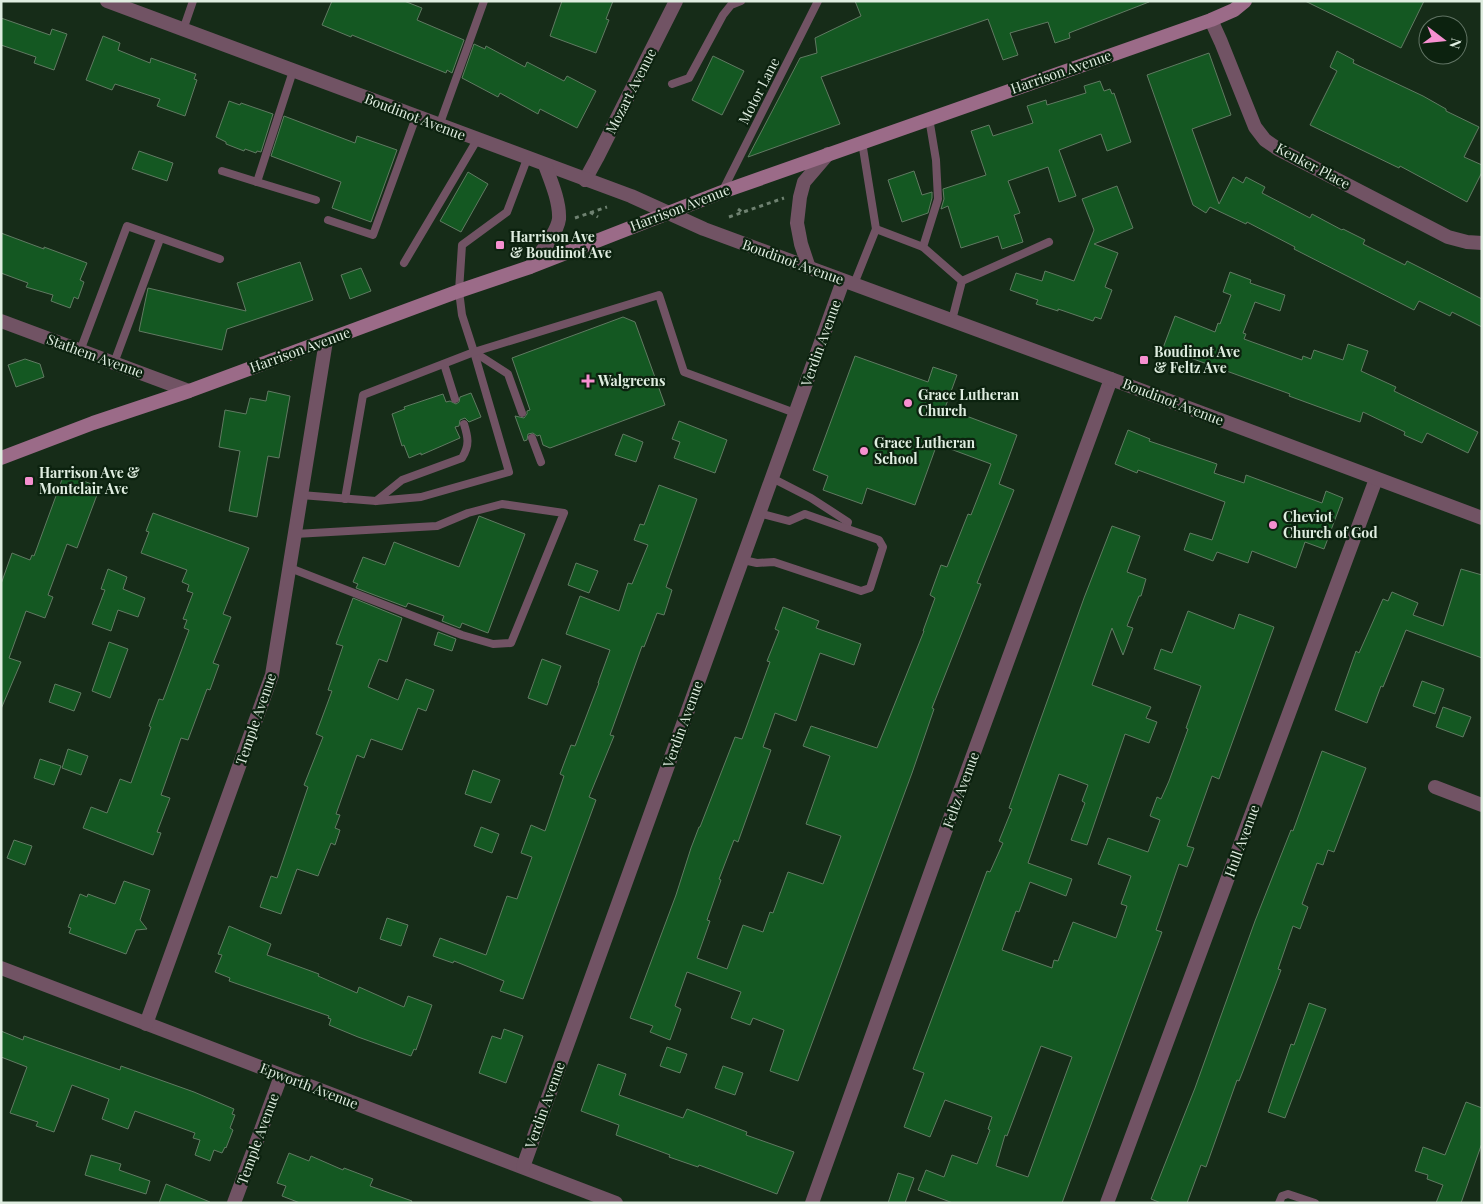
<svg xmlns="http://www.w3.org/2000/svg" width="1483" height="1204" font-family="'Playfair Display',serif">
<rect width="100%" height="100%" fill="#162c18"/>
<g fill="#145822" stroke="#607a62" fill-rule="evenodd">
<path d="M332,1H404L422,8L417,20L464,40L452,73L447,70L446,73L352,35L351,37L322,25Z"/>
<path d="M562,1H613L606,19L609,20L596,53L550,36Z"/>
<path d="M855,1H1148L1149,2L1069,33L1070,38L1055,43L1048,22L1010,33L1018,55L1003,60L988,19L821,77L840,124L748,157L800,58L817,53L815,38L861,16Z"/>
<path d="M1305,1H1424L1401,48Z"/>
<path d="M1,18L50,35L52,29L67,34L54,70L34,63L36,57L1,45Z"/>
<path d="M103,36L120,43L118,50L150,63L151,58L196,74L194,79L197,80L185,116L157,106L160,99L115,84L112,90L86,80Z"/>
<path d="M474,44L485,49L486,46L525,67L527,62L564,81L567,76L596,91L577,128L540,109L538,114L500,93L498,97L462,78Z"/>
<path d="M1337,51L1354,60L1353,63L1423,96L1446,109V111L1479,127L1464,157L1482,165V172L1467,202L1400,166L1399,168L1310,125L1337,71L1330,67Z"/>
<path d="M1209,53L1231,115L1192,129L1219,204L1233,177L1243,183L1246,177L1265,187L1262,193L1310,218L1312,214L1342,230L1343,229L1365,240L1363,244L1405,265L1407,261L1482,299V327L1452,312L1450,316L1419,301L1414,310L1294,249L1295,247L1247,222L1246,224L1210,207L1206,213L1193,205L1147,75Z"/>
<path d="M713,56L744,71L722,115L692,100Z"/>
<path d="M1100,81L1104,91L1110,89L1112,94L1114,93L1131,142L1107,151L1101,134L1059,150L1076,196L1059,202L1048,167L1008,181L1020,213L1014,215L1023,242L1002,249L998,236L961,248L948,206L941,209L944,199L943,189L986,175L971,131L989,125L993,136L1033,123L1027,106L1046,100L1047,105L1086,93L1084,86Z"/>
<path d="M229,101L240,105L241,103L273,114L261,152L257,151L256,153L245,149L244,151L226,144V142L216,137Z"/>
<path d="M284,116L355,143L357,136L397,150L371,222L332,208L341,182L271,156Z"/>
<path d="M139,151L173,163L167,181L132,169Z"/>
<path d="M914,171L922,195L932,192V198L928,213L902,222L888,180Z"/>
<path d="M468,172L488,184L461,232L440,221Z"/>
<path d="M1117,186L1133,228L1094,244L1118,253L1105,287L1112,290L1101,319L1095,317L1093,321L1058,309V311L1036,304L1038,300L1010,290L1016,273L1042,281L1045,271L1074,281L1094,230L1082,199Z"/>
<path d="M1,233L44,249V247L87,263L80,280L84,282L78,299L74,297L70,308L51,301L53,295L26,287L28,283L1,273Z"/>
<path d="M300,262L313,300L227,329L222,350L139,331L148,288L246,311L237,283Z"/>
<path d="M361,268L371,291L350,299L341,275Z"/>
<path d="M1230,272L1251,280L1250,283L1285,295L1280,311L1255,302L1243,333L1246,334L1244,339L1302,360L1303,356L1311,359L1314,350L1343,360L1348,344L1368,351L1361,371L1396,387L1394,391L1478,432L1468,453L1427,433L1422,443L1404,435L1405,432L1363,412L1360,422L1289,396L1290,394L1163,348L1175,316L1215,332L1218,323L1220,324L1231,295L1223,292Z"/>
<path d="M623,317L635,322L665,405L550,448L543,445L540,435L537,436L533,433L528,434L527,440L524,441L515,416L524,418L527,414V411L530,410L512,358Z"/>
<path d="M855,356L928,382L933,367L957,375L945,408L1017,435L999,484L1014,490L977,583L981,584L932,708L934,709L912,773L798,1081L770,1071L784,1030L753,1018L750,1025L731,1018L741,992L687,972L675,1006L681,1009L670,1040L650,1032L653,1026L630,1018L676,895L691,848L699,827H700L735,737L742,739L770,662L767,661L779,631L775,629L783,607L819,621L816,628L861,644L854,665L820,653L796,721L775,713L763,747L771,750L738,842L734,840L719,879L721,880L707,920L710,921L697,958L727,969L743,925L763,932L770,912L773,913L788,872L823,884L841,836L806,824L830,756L803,746L811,726L877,748L924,631H923L935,598L930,595L941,565L947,567L968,514L971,515L991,464L937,444L915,505L867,488L862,504L823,490L828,476L813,470Z"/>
<path d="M25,359L40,364L44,377L16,387L8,365Z"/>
<path d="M268,391L290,396L279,458L268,456L257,517L229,511L240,451L219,447L225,410L246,414L250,398L266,401Z"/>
<path d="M471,393L481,417L469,422L465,418L460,420L459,426L455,427L460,438L421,455V453L409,458L404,445L402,446L392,414L405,409L404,407L443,394L446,402L450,401L456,404L459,402L460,397Z"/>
<path d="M679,421L727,440L715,473L674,458L680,442L672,439Z"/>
<path d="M1128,430L1150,439L1149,441L1217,464L1214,473L1244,483L1246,475L1322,503L1326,491L1343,498L1324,549L1305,542L1296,568L1252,551L1248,563L1217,552L1213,561L1184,550L1190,533L1212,540L1225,502L1138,470L1137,473L1115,464Z"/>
<path d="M623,434L643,442L636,462L615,455Z"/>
<path d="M64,474L100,487L77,548L67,544L48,595L53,597L45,618L26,611L9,658L21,662L1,709V584L12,553L30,560L32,555L34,556Z"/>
<path d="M659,485L697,499L666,587L672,590L664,615L657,613L644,647L642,646L610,735L614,736L589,797L596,800L523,999L500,991L504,981L454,961L453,963L433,956L440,938L486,955L507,896L517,899L532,857L521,853L531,825L545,831L564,776L560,774L571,745L575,746L599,683H598L610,650L566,634L580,596L619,611L628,583L632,584L648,545L634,540L640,524L644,525Z"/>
<path d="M153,513L249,548L223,614L231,617L213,663L219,665L210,690L207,689L188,740L181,738L161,795L170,798L157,832L161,833L153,855L83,828L91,807L107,813L120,779L131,783L151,727L149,726L159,699L163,700L189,630L184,628L187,620L183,619L193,593L187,591L189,585L182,582L187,570L141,553L149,532L146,531Z"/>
<path d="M479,516L525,534L488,633L462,623L460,628L442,621L444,616L408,603L406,607L356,588L358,584L353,582L363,557L385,565L394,542L459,567Z"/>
<path d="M1112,526L1140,536L1127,572L1146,579L1141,596H1139L1127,626L1133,628L1123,655L1112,628L1092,685L1151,707L1146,718L1157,722L1149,743L1125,734L1087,845L1071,840L1085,803L1082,801L1088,785L1059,774L1028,863L1072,879L1066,896L1030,882L1019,912L1016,911L1002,950L1052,968L1054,960L1058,961L1073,922L1116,938L1127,906L1121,904L1131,876L1098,864L1108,838L1148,852L1160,820L1150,816L1157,797L1161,799L1169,781L1188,729L1186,728L1201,686L1154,669L1161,649L1172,653L1188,611L1234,629L1239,614L1274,627L1219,779L1212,776L1187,846L1194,848L1187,867L1179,864L1156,930L1162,932L1062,1203H953L918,1190L926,1170L944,1177L952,1155L977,1164L990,1130L988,1129L992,1117L945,1100L930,1137L904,1127L924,1073L913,1069L987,871L990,872L1003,843L999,841L1012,809L1009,808L1084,598ZM1041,1046L1072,1057L1028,1177L996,1166L1005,1135L1007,1136Z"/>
<path d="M576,563L598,571L589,593L568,585Z"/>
<path d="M108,569L127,577L123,589L145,598L138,617L118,610L111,631L92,624L105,590L101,589Z"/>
<path d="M1461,569L1482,575V658L1406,630L1383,687L1381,686L1367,723L1335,710L1356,651L1359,653L1383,599L1388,601L1392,592L1418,603L1413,615L1443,626Z"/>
<path d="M353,598L402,618L387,662L379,659L368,687L398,700L406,679L434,690L426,711L418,708L402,750L371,739L364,758L357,755L336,814L340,815L335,828L340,830L335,845L331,843L318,876L297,869L281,914L260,907L271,876L277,878L308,787L304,785L323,737L316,734L332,691L328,690L343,646L336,644Z"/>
<path d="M438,632L456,639L452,651L434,645Z"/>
<path d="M109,642L128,649L110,698L92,691Z"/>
<path d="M542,659L561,666L547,705L528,698Z"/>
<path d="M1422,681L1444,689L1435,714L1413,706Z"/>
<path d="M55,684L81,693L74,711L49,702Z"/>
<path d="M1443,707L1471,717L1463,737L1436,727Z"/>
<path d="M68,749L88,756L81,775L62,768Z"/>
<path d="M1322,751L1366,768L1334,852L1328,850L1323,865L1317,863L1302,904L1308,907L1300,929L1293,926L1278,969L1281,970L1243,1071L1239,1081L1237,1080L1206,1167L1201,1165L1187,1203H1161L1151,1199L1195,1088L1255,921L1291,830L1293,831Z"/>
<path d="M40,759L61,766L54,785L34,778Z"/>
<path d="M473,770L500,780L491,803L465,794Z"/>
<path d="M481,827L499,834L492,853L474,846Z"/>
<path d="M14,840L32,846L25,865L7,858Z"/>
<path d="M124,881L150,890L140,920L147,929L136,930L126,954L69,933L71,928L68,927L80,894L87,897L88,894L115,904Z"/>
<path d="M387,918L408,925L401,946L380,939Z"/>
<path d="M229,926L271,944L267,955L319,974L318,976L357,993L359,987L404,1007L408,996L432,1005L416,1050L414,1049L411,1056L358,1037L329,1025L331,1019L328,1018L329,1016L229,981L230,978L215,972L222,955L218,954Z"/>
<path d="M1309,1003L1326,1009L1285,1118L1268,1112L1291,1044L1294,1045Z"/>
<path d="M504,1029L523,1036L506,1083L479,1073L492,1036L501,1039Z"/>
<path d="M1,1031L23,1040L24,1036L120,1070L121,1066L194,1092L234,1109L232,1114L235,1115L230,1128L233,1130L226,1148L225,1147L222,1153L214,1150L210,1161L195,1155L200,1140L193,1138L195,1133L135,1111L128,1129L102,1119L109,1099L72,1085L54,1132L36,1126L38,1122L10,1113L27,1067L1,1057Z"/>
<path d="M667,1047L687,1054L680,1073L660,1066Z"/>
<path d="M598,1064L626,1074L619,1095L683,1118L687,1109L747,1132L746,1135L794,1152L777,1194L699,1165L698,1167L669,1157L670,1155L616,1135L619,1125L581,1111Z"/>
<path d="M723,1066L743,1073L735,1095L715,1088Z"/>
<path d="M1466,1102L1482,1108V1143L1461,1203H1436L1443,1185L1427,1179L1428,1175L1415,1171L1423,1147L1445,1155Z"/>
<path d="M289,1153L309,1161L311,1156L343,1170L344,1168L373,1179L370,1186L412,1201L411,1203H300L282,1196L286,1186L277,1183Z"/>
<path d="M91,1155L121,1164L119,1170L150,1181L146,1194L85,1175Z"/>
<path d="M898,1173L914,1178L905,1203H888Z"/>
<path d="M166,1184L210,1202V1203H159Z"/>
</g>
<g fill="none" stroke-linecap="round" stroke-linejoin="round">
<g stroke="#6f8271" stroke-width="3" stroke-dasharray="4 4" stroke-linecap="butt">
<path d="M738,209L742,212"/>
<path d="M590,212L598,217"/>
<path d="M729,217L784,198"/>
<path d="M575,218L607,207"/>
</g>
<g stroke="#715364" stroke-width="8">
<path d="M183,30L193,1"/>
<path d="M672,84L689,78L723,15L731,5L741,1"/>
<path d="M439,126L484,1"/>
<path d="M862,142L876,229"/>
<path d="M222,171L257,182L293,71"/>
<path d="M257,182L316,200"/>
<path d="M722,192L818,1"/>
<path d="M328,220L373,235L416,117"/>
<path d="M923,247L938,199L936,160L929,118"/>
<path d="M404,263L477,140"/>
<path d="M854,284L876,229L923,247L962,281"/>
<path d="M952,320L962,281L1049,242"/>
<path d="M80,351L127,226L220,259"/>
<path d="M474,352L508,374L522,413"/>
<path d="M114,363L160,239"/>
<path d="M444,364L455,399"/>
<path d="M532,438L541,462"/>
<path d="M772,478L811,498L848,522L846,528"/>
<path d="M301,495L376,501L421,497L509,472L474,352L462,315L459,291L462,245L507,212L527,159"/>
<path d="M345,499L363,395L474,352L659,295L684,372L795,413"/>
<path d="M376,501L402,480L462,458C470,445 468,437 464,424"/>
<path d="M743,560L757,563L774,562L861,591L870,588L883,547L879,540L805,514L789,521L759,513"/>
<path d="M290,568L462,635L493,644L511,643L564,513L502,504L468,513L437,526L295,534"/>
<path d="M1279,1203L1282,1196L1288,1194L1315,1203"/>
</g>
<g stroke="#715364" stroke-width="14">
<path d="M1211,20L1221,42L1255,127L1265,140L1278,149L1448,237L1467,242L1482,243"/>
<path d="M585,180L597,158L676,1"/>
<path d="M1,321L189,391"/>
<path d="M1435,787L1482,805"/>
<path d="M1,968L616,1203"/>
<path d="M146,1024L272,675L326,341"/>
<path d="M523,1167L843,281"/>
<path d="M234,1203L281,1076"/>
<path d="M812,1203L954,807L1111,379"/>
<path d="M1107,1203L1376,479"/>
</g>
<g stroke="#715364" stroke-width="14">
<path d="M107,1L631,196L704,229L1111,379L1482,518"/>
<path d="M530,267C539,255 557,234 559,219C560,202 551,181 545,165"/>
<path d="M809,268L801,244L797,223L800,197L804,182L828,154"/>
</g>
<path stroke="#9b6b88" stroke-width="14" d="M1,458L93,423L189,391L459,291L530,267L722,192L1211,20L1234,10L1245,1"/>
</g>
<g fill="#f690d0" stroke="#0c220f" stroke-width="2">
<rect x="495" y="240" width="10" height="10" rx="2.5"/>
<rect x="1139" y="355" width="10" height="10" rx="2.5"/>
<path d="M585.5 373.5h5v5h5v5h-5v5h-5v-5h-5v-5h5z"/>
<circle cx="908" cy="403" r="5"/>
<circle cx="864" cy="451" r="5"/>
<rect x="24" y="476" width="10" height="10" rx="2.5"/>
<circle cx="1273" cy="525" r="5"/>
</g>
<g text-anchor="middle" stroke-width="4.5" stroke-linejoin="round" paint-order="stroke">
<g font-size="14" fill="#dfede0" stroke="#0c220f">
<text transform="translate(1061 72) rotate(-19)" y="5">Harrison Avenue</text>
<text transform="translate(631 91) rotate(-63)" y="5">Mozart Avenue</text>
<text transform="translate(759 91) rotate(-63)" y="5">Motor Lane</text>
<text transform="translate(415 117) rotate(21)" y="5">Boudinot Avenue</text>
<text transform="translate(1313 166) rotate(28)" y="5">Kenker Place</text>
<text transform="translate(680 208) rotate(-21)" y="5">Harrison Avenue</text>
<text transform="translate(793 262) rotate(20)" y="5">Boudinot Avenue</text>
<text transform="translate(821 343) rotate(-70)" y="5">Verdin Avenue</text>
<text transform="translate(300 350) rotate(-20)" y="5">Harrison Avenue</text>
<text transform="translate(95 356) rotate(20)" y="5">Stathem Avenue</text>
<text transform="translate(1173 402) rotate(21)" y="5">Boudinot Avenue</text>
<text transform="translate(256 719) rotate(-71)" y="5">Temple Avenue</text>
<text transform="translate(683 724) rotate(-70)" y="5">Verdin Avenue</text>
<text transform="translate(961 790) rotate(-70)" y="5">Feltz Avenue</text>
<text transform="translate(1242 841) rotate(-70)" y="5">Hull Avenue</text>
<text transform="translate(309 1086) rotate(21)" y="5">Epworth Avenue</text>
<text transform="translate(545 1105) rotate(-70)" y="5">Verdin Avenue</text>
<text transform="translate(258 1139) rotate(-70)" y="5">Temple Avenue</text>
</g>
<g font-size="14" font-weight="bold" fill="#dfede0" stroke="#0c220f" text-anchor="start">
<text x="510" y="242">Harrison Ave<tspan x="510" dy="16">&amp; Boudinot Ave</tspan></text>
<text x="1154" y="357">Boudinot Ave<tspan x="1154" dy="16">&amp; Feltz Ave</tspan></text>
<text x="598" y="386">Walgreens</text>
<text x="918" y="400">Grace Lutheran<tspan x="918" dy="16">Church</tspan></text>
<text x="874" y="448">Grace Lutheran<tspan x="874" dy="16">School</tspan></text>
<text x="39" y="478">Harrison Ave &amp;<tspan x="39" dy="16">Montclair Ave</tspan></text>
<text x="1283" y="522">Cheviot<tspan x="1283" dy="16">Church of God</tspan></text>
</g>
</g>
<rect width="1483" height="1204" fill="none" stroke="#dfede0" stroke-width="5"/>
<g transform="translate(1443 40) rotate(106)"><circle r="24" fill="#0c220f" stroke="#607363"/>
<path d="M0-4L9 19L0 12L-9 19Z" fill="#f690d0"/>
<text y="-8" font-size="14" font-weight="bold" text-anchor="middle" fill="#dfede0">N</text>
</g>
</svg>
